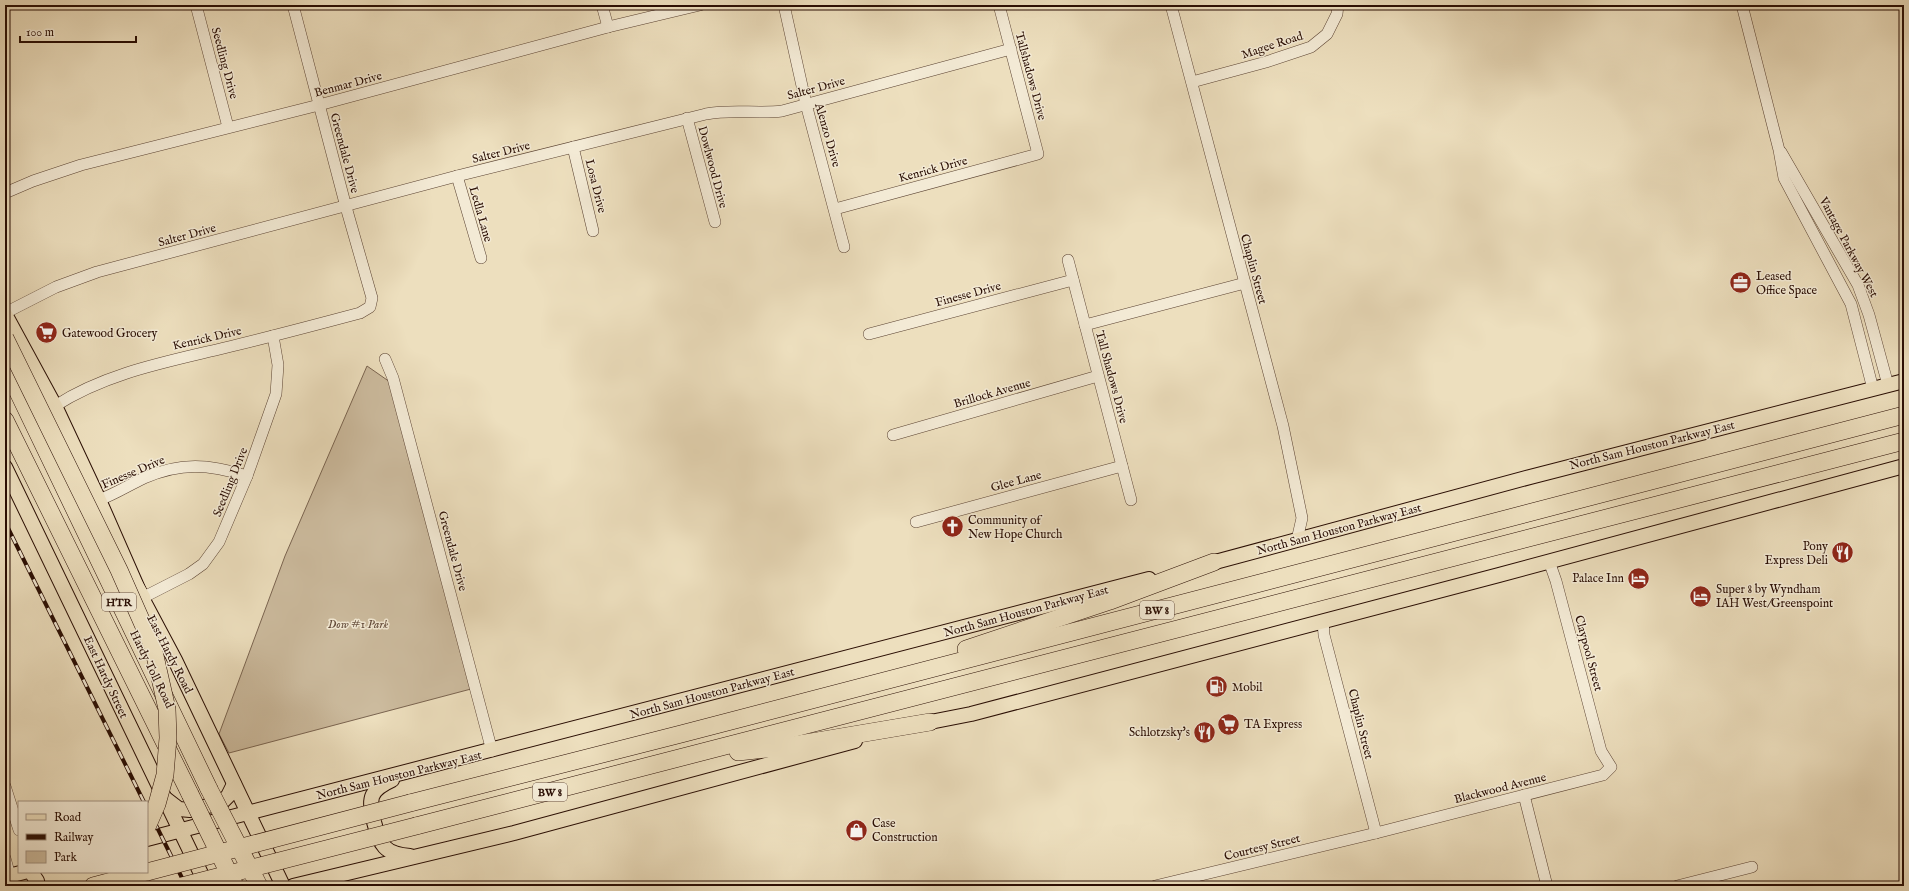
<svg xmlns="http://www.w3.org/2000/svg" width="1909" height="891" font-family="'IM FELL English',serif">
<rect width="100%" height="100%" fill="#eddfbe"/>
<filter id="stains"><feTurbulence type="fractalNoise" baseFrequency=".005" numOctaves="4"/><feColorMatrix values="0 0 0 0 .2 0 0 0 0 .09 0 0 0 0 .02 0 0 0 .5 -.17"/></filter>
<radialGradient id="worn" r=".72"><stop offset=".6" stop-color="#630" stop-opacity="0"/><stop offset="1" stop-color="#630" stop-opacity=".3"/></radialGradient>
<path fill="#ccbb9e" stroke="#7a6450" d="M367,366L390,382L471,689L229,753L219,734L285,556Z"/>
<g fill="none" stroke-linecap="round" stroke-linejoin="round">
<defs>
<g id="minor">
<path d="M196,5L228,127"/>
<path d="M602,5L608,27"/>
<path d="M784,5L806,104L844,247"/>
<path d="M1171,5L1283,426L1302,518L1297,540"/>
<path d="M1742,5L1779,150L1784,178L1851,304L1873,389"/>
<path d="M1192,82L1266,62L1311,47L1327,34L1337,14L1338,5"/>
<path d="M687,118L715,222"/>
<path d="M573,147L593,231"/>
<path d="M1781,152L1858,285L1869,315L1888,385"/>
<path d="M457,176L481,258"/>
<path d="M5,193L33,181L81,165L319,105L608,27L700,5"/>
<path d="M835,209L1038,154L999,5"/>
<path d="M1068,260L1131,500"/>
<path d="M5,313L56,287L97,272L457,176L706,114C731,109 757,114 782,111L1011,49"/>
<path d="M1085,325L1245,283"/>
<path d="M869,334L1073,280"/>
<path d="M385,359L393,378L492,751"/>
<path d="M55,406C106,373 166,362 224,348C270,337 315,325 360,313L370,307L372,298L346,207L293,5"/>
<path d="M893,435L1098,376"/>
<path d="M99,500C115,494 129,485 144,478C181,462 209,464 247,476"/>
<path d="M916,522L1122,466"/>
<path d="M142,598L189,574L203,564L219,542L247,476L276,394L278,365L273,336"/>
<path d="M1323,621L1324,635L1376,833"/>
<path d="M5,786L19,830"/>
<path d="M1524,795L1547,886"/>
<path d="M5,858L10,876"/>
<path d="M1155,886L1376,833L1603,775L1611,767L1601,751L1556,581L1549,561"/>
<path d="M1677,886L1752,867"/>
</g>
<g id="major">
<path d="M5,314L55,406L99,500L142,598L175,660L283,886"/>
<path d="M5,467L207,886"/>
<path d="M1204,565L1530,477L1904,381"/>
<path d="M920,724L971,714L1499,575L1904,466"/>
<path d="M392,780C368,791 369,799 374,822C380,845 384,854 410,856"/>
<path d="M166,799L179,809L190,810L221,803L228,796L234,784"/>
<path d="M147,839L1149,579"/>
<path d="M31,872L37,881L38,886"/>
<path d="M5,877L24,872"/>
<path d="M293,886L514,833L855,741"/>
</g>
<g id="highway">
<path d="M5,365L209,789"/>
<path d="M5,420L190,794"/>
<path d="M126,571L142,598"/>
<path d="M966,649L1110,601L1214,562"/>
<path d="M738,752L776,748L930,722"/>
<path d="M410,803L681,734L1904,415"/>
<path d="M416,826L1904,441"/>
<path d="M93,886L146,872"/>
</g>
</defs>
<use href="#minor" stroke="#5a4232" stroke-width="12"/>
<use href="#major" stroke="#290d03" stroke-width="16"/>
<use href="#highway" stroke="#290d03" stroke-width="18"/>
<use href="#minor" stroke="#f3ead5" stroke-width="11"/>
<use href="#major" stroke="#eddfbe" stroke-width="14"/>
<use href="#highway" stroke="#eddfbe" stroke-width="17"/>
<defs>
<g id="rail">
<path d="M5,522L144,802"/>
<path d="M147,807L186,886"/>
</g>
</defs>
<use href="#rail" stroke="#290d03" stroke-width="4"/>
<use href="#rail" stroke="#f3ead5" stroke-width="2.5" stroke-dasharray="8" stroke-linecap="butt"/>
<defs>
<g id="highway-bridge">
<path d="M5,338L119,570L153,647L167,709L168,738L165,775L157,804L147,827"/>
<path d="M209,789L259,886"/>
<path d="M190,794L235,886"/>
<path d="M147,872L410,803"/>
<path d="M182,886L416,826"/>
</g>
</defs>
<use href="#highway-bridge" stroke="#290d03" stroke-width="18" stroke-linecap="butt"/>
<use href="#highway-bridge" stroke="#eddfbe" stroke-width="17"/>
</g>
<defs>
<symbol id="office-disc" viewBox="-11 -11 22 22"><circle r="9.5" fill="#8f2418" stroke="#f3ead5"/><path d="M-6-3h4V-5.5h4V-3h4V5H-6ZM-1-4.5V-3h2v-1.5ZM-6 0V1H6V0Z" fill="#fff"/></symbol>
<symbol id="supermarket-disc" viewBox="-11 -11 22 22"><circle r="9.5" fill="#8f2418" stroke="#f3ead5"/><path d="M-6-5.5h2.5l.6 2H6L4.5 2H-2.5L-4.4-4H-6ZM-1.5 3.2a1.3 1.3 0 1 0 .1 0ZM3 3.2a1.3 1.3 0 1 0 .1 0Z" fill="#fff"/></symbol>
<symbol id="church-disc" viewBox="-11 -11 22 22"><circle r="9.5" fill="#8f2418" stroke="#f3ead5"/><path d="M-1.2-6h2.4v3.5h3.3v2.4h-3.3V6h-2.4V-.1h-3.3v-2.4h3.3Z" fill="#fff"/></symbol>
<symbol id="restaurant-disc" viewBox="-11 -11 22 22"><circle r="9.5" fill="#8f2418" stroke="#f3ead5"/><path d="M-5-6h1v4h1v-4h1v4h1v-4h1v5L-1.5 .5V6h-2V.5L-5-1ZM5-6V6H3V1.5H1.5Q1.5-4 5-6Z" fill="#fff"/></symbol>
<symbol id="hotel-disc" viewBox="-11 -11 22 22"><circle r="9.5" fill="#8f2418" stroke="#f3ead5"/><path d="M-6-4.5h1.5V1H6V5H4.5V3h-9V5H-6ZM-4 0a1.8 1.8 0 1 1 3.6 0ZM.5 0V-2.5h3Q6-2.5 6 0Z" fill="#fff"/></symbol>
<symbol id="fuel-disc" viewBox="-11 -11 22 22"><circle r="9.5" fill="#8f2418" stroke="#f3ead5"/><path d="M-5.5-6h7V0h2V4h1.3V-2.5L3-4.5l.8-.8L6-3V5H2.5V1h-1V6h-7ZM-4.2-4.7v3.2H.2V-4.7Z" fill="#fff"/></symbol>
<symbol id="shop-disc" viewBox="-11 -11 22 22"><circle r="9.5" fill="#8f2418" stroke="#f3ead5"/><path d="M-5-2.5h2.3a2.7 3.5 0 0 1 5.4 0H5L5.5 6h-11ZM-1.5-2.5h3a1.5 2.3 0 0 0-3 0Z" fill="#fff"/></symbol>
</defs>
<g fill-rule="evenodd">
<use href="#office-disc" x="1728" y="270" width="25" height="25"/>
<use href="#supermarket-disc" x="34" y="320" width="25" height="25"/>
<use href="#church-disc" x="940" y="514" width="25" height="25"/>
<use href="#restaurant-disc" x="1830" y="540" width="25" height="25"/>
<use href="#hotel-disc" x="1626" y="566" width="25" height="25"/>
<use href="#hotel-disc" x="1688" y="584" width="25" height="25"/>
<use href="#fuel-disc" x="1204" y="674" width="25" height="25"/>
<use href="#supermarket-disc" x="1216" y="712" width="25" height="25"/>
<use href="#restaurant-disc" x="1192" y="720" width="25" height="25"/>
<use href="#shop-disc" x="844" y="818" width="25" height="25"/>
</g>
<g text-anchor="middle" stroke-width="3" stroke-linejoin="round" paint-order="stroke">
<g fill="#f3ead5" stroke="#664f42" stroke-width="1">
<rect x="102" y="593" width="34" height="18" rx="3"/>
<rect x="1140" y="601" width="34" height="18" rx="3"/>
<rect x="533" y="783" width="34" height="18" rx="3"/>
</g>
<g font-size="11" font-weight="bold" fill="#290d03">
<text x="119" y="606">HTR</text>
<text x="1157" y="614">BW 8</text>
<text x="550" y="796">BW 8</text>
</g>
<g font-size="12" fill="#290d03" stroke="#f3ead5">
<text transform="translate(1272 45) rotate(-18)" y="4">Magee Road</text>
<text transform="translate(225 63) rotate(75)" y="4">Seedling Drive</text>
<text transform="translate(1031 76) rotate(75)" y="4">Tallshadows Drive</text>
<text transform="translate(348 84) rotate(-15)" y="4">Benmar Drive</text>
<text transform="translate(816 88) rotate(-15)" y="4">Salter Drive</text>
<text transform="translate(828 135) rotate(74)" y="4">Alenzo Drive</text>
<text transform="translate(501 152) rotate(-14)" y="4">Salter Drive</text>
<text transform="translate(345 153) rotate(75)" y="4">Greendale Drive</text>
<text transform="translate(713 167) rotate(75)" y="4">Dowlwood Drive</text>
<text transform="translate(933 169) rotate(-15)" y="4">Kenrick Drive</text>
<text transform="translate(596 186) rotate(76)" y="4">Losa Drive</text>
<text transform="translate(481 214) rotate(74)" y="4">Ledla Lane</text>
<text transform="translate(187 235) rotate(-15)" y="4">Salter Drive</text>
<text transform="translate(1849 247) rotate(62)" y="4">Vantage Parkway West</text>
<text transform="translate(1254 269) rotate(75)" y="4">Chaplin Street</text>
<text transform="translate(968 294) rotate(-15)" y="4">Finesse Drive</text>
<text transform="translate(207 338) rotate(-13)" y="4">Kenrick Drive</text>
<text transform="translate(1112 377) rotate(75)" y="4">Tall Shadows Drive</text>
<text transform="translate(992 393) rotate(-16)" y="4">Brillock Avenue</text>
<text transform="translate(1652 445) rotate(-14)" y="4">North Sam Houston Parkway East</text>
<text transform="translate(133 472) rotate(-23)" y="4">Finesse Drive</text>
<text transform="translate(1016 481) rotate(-15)" y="4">Glee Lane</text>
<text transform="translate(230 482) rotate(-68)" y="4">Seedling Drive</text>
<text transform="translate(1339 529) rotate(-15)" y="4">North Sam Houston Parkway East</text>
<text transform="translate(453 551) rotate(75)" y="4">Greendale Drive</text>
<text transform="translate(1026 611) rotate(-15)" y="4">North Sam Houston Parkway East</text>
<text transform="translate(1589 653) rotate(75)" y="4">Claypool Street</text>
<text transform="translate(170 654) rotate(63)" y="4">East Hardy Road</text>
<text transform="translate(152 669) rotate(64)" y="4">Hardy Toll Road</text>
<text transform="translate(106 677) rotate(65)" y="4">East Hardy Street</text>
<text transform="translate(712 693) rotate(-15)" y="4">North Sam Houston Parkway East</text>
<text transform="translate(1361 724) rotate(76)" y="4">Chaplin Street</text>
<text transform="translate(399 775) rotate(-14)" y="4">North Sam Houston Parkway East</text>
<text transform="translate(1500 788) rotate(-14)" y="4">Blackwood Avenue</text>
<text transform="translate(1262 847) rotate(-14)" y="4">Courtesy Street</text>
</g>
<g font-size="12" fill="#290d03" stroke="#f3ead5" text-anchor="start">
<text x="1756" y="280">Leased<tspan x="1756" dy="14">Office Space</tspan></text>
<text x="62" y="337">Gatewood Grocery</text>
<text x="968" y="524">Community of<tspan x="968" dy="14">New Hope Church</tspan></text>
<text x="1828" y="550" text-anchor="end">Pony<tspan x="1828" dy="14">Express Deli</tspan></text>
<text x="1624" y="582" text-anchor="end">Palace Inn</text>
<text x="1716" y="593">Super 8 by Wyndham<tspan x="1716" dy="14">IAH West/Greenspoint</tspan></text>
<text x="1232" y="691">Mobil</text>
<text x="1244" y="728">TA Express</text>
<text x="1190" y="736" text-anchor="end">Schlotzsky's</text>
<text x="872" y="827">Case<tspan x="872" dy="14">Construction</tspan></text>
</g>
<g font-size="12" font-style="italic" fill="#624a39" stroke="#f3ead5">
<text x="358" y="628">Dow #1 Park</text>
</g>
</g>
<rect width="1909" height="891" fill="none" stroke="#eddfbe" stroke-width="20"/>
<rect x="6" y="6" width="1897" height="879" fill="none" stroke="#290d03" stroke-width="2"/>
<rect x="10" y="10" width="1889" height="871" fill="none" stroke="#290d03"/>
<rect x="18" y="801" width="130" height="72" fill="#f3ead5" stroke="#a29281"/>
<rect x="26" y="814" width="20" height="6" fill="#eddfbe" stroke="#a29281"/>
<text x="54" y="821" font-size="12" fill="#290d03">Road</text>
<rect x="26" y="834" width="20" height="6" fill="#290d03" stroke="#a29281"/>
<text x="54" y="841" font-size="12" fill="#290d03">Railway</text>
<rect x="26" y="851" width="20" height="12" fill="#ccbb9e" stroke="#a29281"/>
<text x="54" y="861" font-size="12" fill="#290d03">Park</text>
<path d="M20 36v6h116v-6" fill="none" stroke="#290d03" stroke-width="2"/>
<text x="26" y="36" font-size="12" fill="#290d03" stroke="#f3ead5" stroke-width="3" paint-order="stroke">100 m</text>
<rect width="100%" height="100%" filter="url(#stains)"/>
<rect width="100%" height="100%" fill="url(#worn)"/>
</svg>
